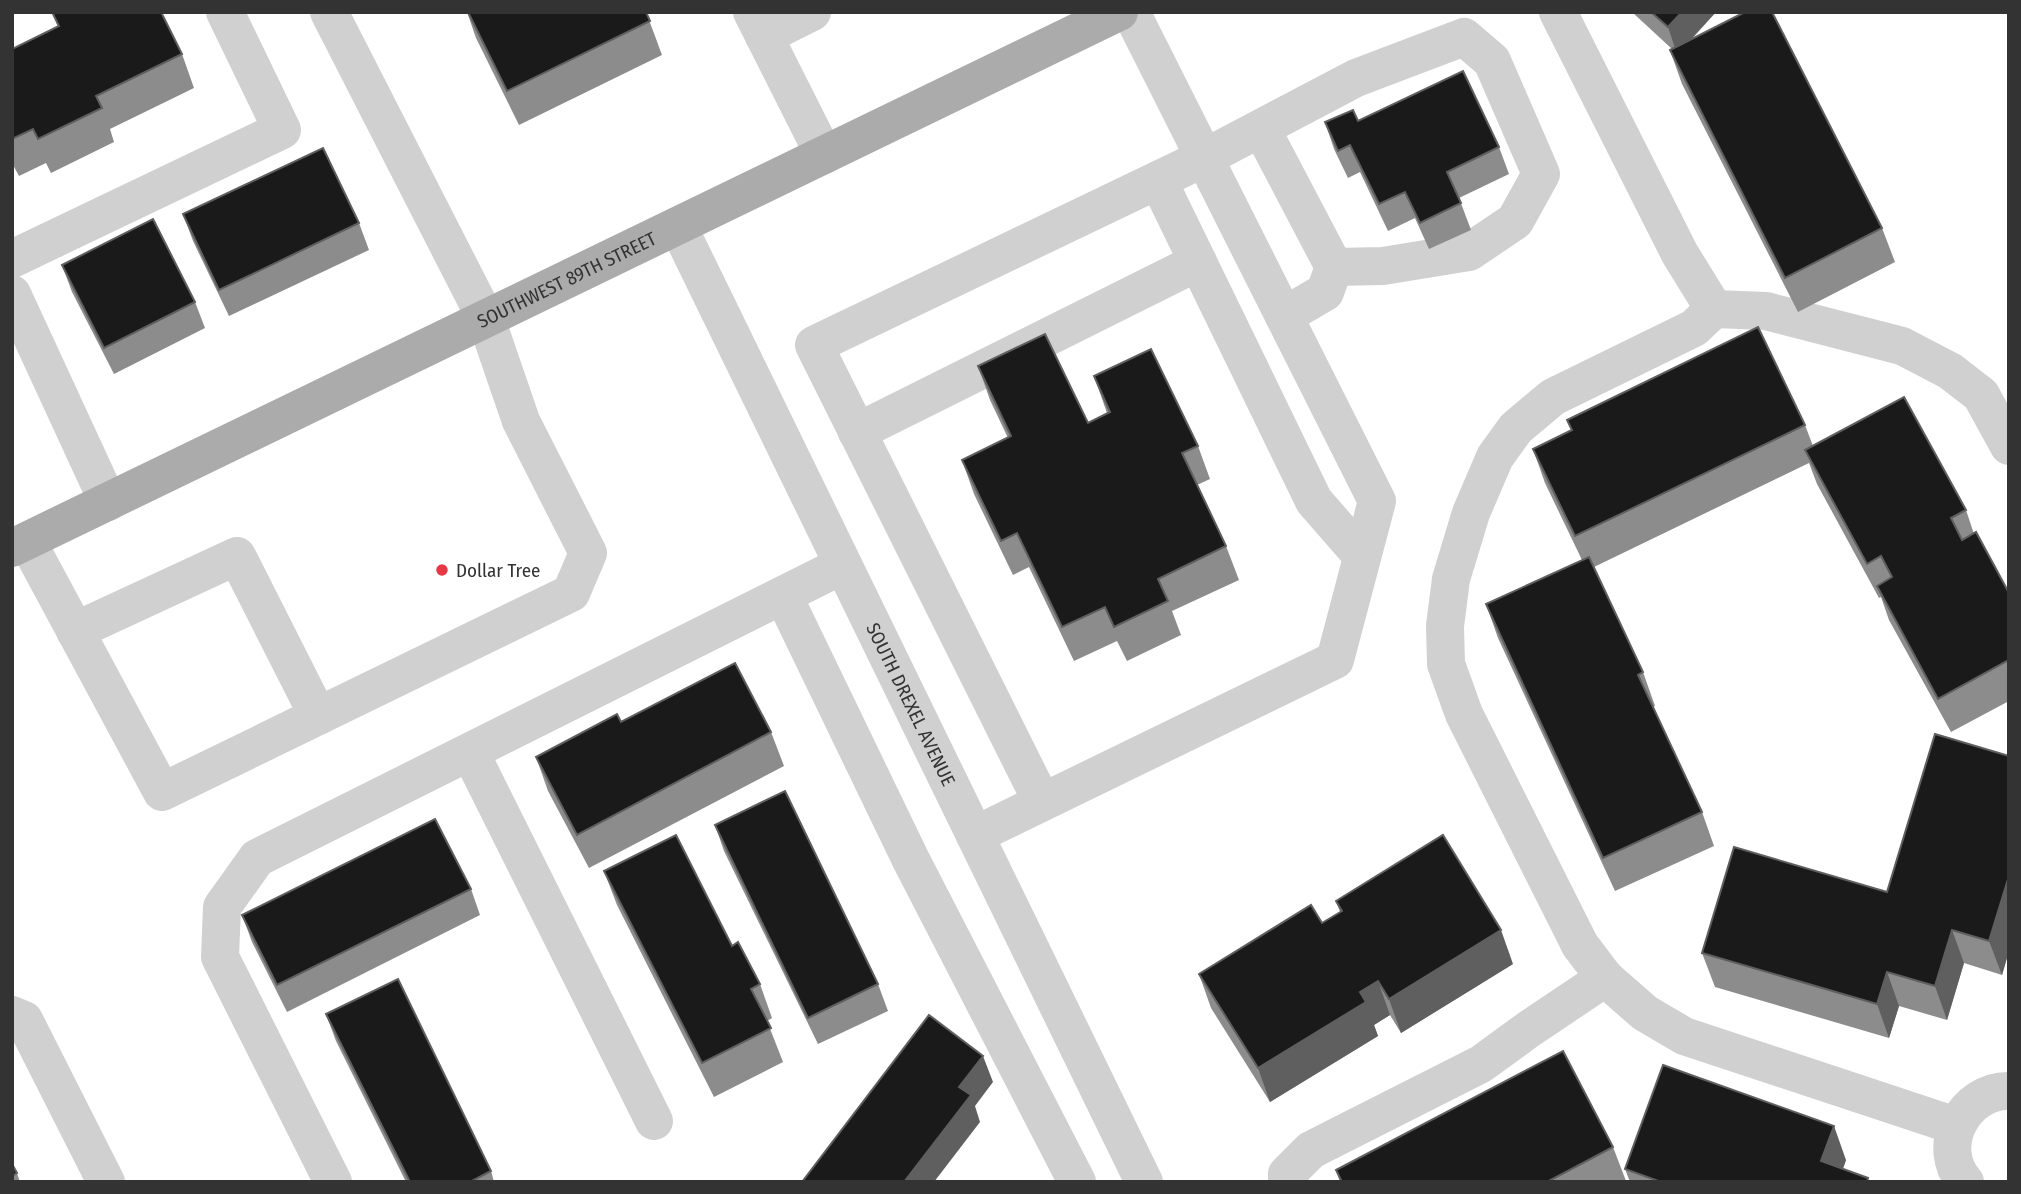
<svg xmlns="http://www.w3.org/2000/svg" width="2021" height="1194" font-family="'Fira Sans Condensed',sans-serif">
<rect width="100%" height="100%" fill="#fff"/>
<g fill="none" stroke-linecap="round" stroke-linejoin="round">
<g stroke="#d0d0d0" stroke-width="38">
<path d="M752,12L824,155"/>
<path d="M1558,12L1680,254L1714,309L1766,311L1902,346L1950,371L1981,395L2009,446"/>
<path d="M764,36L812,12"/>
<path d="M1158,180L1314,501L1362,556"/>
<path id="s1" d="M678,226L1144,1182"/>
<path d="M12,259L282,130L225,12"/>
<path d="M12,294L108,502"/>
<path d="M1284,316L1325,292L1334,267"/>
<path d="M857,432L1198,262"/>
<path d="M27,541L162,792L571,593L588,553L521,421L486,319L329,12"/>
<path d="M783,595L911,860L1077,1182"/>
<path d="M75,631L237,556L318,716"/>
<path d="M470,752L654,1121"/>
<path d="M1042,802L814,345L1204,158L1356,78L1464,37L1492,61L1541,174L1515,221L1469,252L1383,266L1334,267L1261,128"/>
<path d="M975,835L1335,660L1377,501L1131,12"/>
<path d="M1605,978L1645,1013L1684,1036L1956,1126"/>
<path d="M12,1015L24,1020L106,1182"/>
<path d="M333,1182L220,957L222,907L257,858L843,565"/>
<path d="M1287,1182V1174L1311,1150L1481,1064L1529,1029L1605,978L1580,945L1464,714L1446,664L1445,626L1451,579L1471,513L1495,457L1516,428L1553,397L1694,328L1714,309"/>
<path d="M1965,1182C1934,1147 1964,1090 2009,1091"/>
</g>
<path stroke="#ababab" stroke-width="38" id="s2" d="M12,548L1119,12"/>
</g>
<g fill="#8c8c8c">
<path d="M467,12H646L662,55L519,125L476,38Z"/>
<path d="M1632,12H1716L1691,40L1882,228L1895,262L1798,312L1682,84L1670,50L1672,49Z"/>
<path d="M53,14L182,54L194,88L110,129L114,142L51,173L46,163L19,176L12,163V49L58,27Z"/>
<path d="M1358,121L1499,147L1509,174L1459,198L1471,230L1429,249L1415,218L1388,231L1360,172L1348,178L1334,149L1325,122Z"/>
<path d="M183,214L359,223L369,250L229,316L193,241Z"/>
<path d="M62,265L195,302L205,328L114,374L72,292Z"/>
<path d="M978,366L1088,423L1107,413L1094,376L1198,446L1210,479L1197,485L1226,546L1239,580L1172,611L1181,635L1127,661L1117,641L1074,661L1029,567L1013,575L974,494L962,460L1008,438L990,400Z"/>
<path d="M1567,420L1805,425L1813,446L1966,510L1974,534L2009,593V701L1951,732L1889,620L1881,597L1879,598L1817,484L1809,463L1594,567L1643,672L1655,706L1653,707L1702,812L1714,846L1615,891L1498,638L1486,604L1582,560L1545,483L1533,449L1571,430Z"/>
<path d="M621,722L771,732L784,766L589,868L548,791L536,757Z"/>
<path d="M2009,756V951L2002,975L1964,963L1947,1020L1899,1006L1889,1038L1715,987L1702,953L1887,892Z"/>
<path d="M715,825L878,984L888,1011L818,1044L724,851Z"/>
<path d="M604,871L732,946L760,984L772,1018L767,1021L783,1062L714,1097L617,905Z"/>
<path d="M471,889L480,915L287,1012L252,942L242,915Z"/>
<path d="M1336,901L1513,964L1401,1033L1390,1015L1374,1025L1378,1036L1270,1102L1211,1008L1199,974L1322,923L1340,912Z"/>
<path d="M326,1014L491,1171L494,1182H406L336,1041Z"/>
<path d="M1613,1147L1626,1181L1624,1182H1340L1336,1170Z"/>
<path d="M1846,1160L1843,1169L1869,1182H1630L1625,1169Z"/>
<path d="M12,1164L17,1173L20,1182H12Z"/>
</g>
<g fill="#5f5f5f">
<path d="M1682,12H1716L1677,54L1668,27Z"/>
<path d="M2009,876V951L2002,975L1989,941Z"/>
<path d="M1501,930L1513,964L1401,1033L1389,999Z"/>
<path d="M1952,930L1964,963L1947,1020L1935,986Z"/>
<path d="M1887,972L1899,1006L1889,1038L1877,1004Z"/>
<path d="M1378,981L1390,1015L1374,1025L1378,1036L1270,1102L1258,1068L1360,992Z"/>
<path d="M983,1056L993,1082L975,1106L980,1122L934,1182H904L959,1087Z"/>
<path d="M1834,1126L1846,1160L1838,1182L1821,1161Z"/>
</g>
<g fill="#1a1a1a" stroke="#5f5f5f" stroke-width="2">
<path d="M57,12H161L182,54L96,96L102,108L38,139L33,129L12,139V49L59,26L53,14Z"/>
<path d="M468,12H646L650,21L507,91Z"/>
<path d="M1651,12H1682L1668,27Z"/>
<path d="M1745,12H1772L1882,228L1785,278L1670,50Z"/>
<path d="M1463,71L1499,147L1447,172L1461,203L1420,223L1405,192L1379,204L1350,145L1338,151L1325,122L1353,110L1358,121Z"/>
<path d="M323,148L359,223L219,290L183,214Z"/>
<path d="M153,219L195,302L104,348L62,265Z"/>
<path d="M1758,327L1805,425L1575,536L1533,449L1572,430L1567,420Z"/>
<path d="M1045,334L1088,423L1110,412L1094,376L1151,349L1198,446L1182,453L1226,546L1158,579L1168,601L1114,627L1105,607L1062,627L1017,533L1001,541L962,460L1011,436L978,366Z"/>
<path d="M1904,397L1966,510L1951,518L1962,540L1976,532L2009,593V660L1938,699L1877,586L1892,577L1881,556L1867,564L1805,450Z"/>
<path d="M1589,557L1643,672L1638,675L1702,812L1603,858L1486,604Z"/>
<path d="M735,663L771,732L577,835L536,757L617,714L621,722Z"/>
<path d="M1935,734L2009,756V876L1989,941L1952,930L1935,986L1887,972L1877,1004L1702,953L1734,847L1887,892Z"/>
<path d="M785,791L878,984L808,1018L715,825Z"/>
<path d="M435,819L471,889L277,985L242,915Z"/>
<path d="M676,835L732,946L738,942L760,984L751,989L771,1028L702,1063L604,871Z"/>
<path d="M1443,835L1501,930L1389,999L1378,981L1360,992L1366,1002L1258,1068L1199,974L1311,905L1322,923L1342,911L1336,901Z"/>
<path d="M398,979L491,1171L470,1182H410L326,1014Z"/>
<path d="M929,1015L983,1056L959,1087L971,1095L904,1182H802Z"/>
<path d="M1563,1051L1613,1147L1547,1182H1342L1336,1170Z"/>
<path d="M1663,1065L1834,1126L1821,1161L1868,1178L1867,1182H1661L1625,1169Z"/>
<path d="M12,1164L17,1173L12,1176Z"/>
</g>
<circle fill="#e63946" stroke="#fff" stroke-width="2.5" cx="442" cy="570" r="7"/>
<g text-anchor="middle" stroke-width="7" stroke-linejoin="round" paint-order="stroke">
<g font-size="19" fill="#333" stroke="#fff">
<text dy="7" stroke="none"><textPath href="#s2" startOffset="616">SOUTHWEST 89TH STREET</textPath></text>
<text dy="7" stroke="none"><textPath href="#s1" startOffset="532">SOUTH DREXEL AVENUE</textPath></text>
</g>
<g font-size="19" fill="#333" stroke="#fff" text-anchor="start">
<text x="456" y="577">Dollar Tree</text>
</g>
</g>
<rect width="2021" height="1194" fill="none" stroke="#333333" stroke-width="28"/>
</svg>
